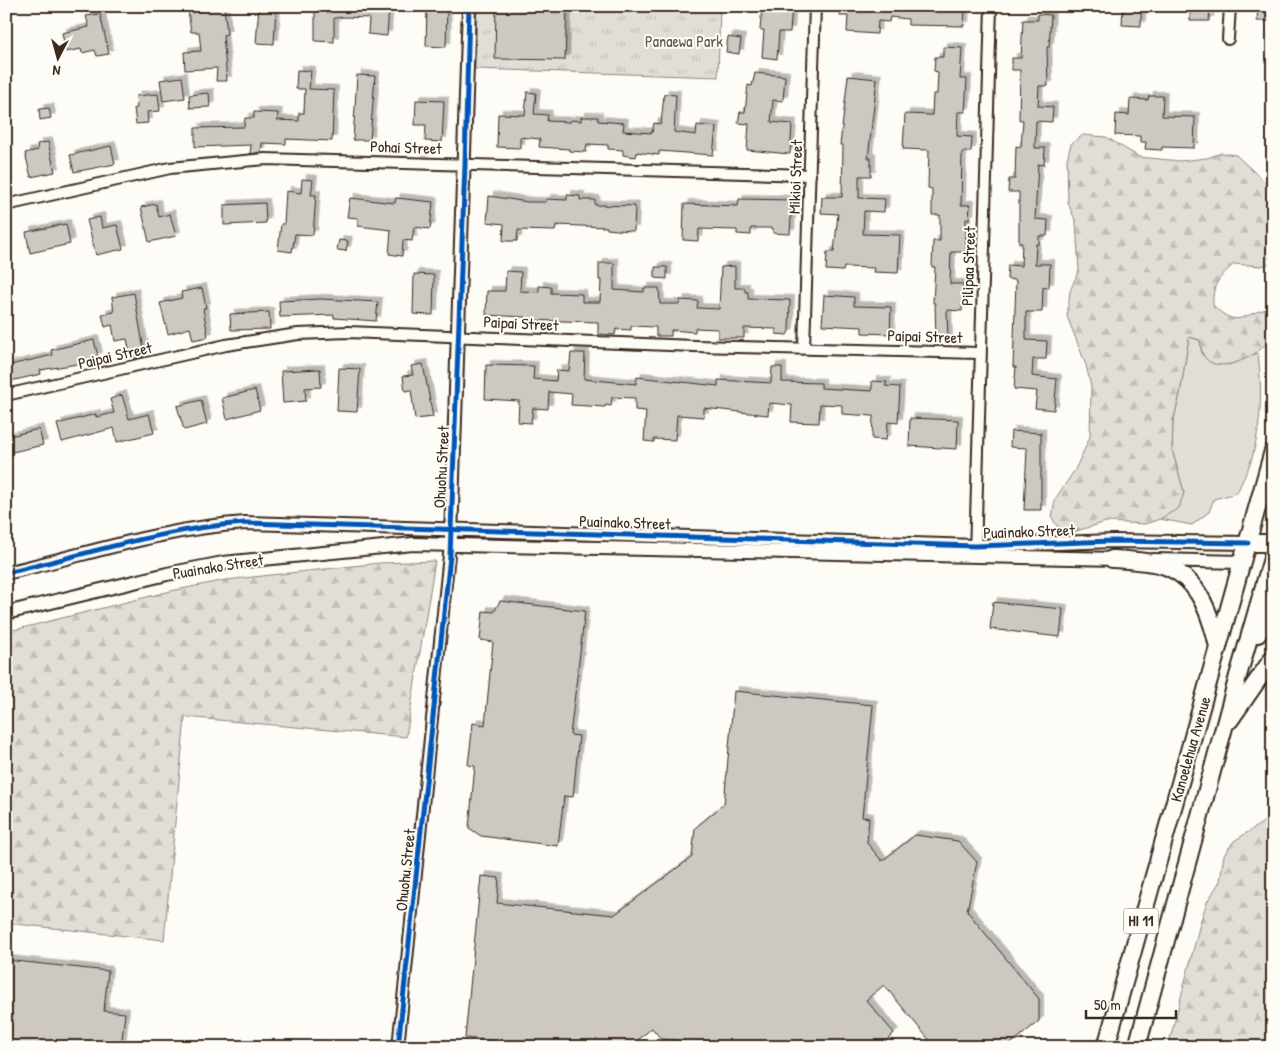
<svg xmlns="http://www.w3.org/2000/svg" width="1279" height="1053" font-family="'Patrick Hand',sans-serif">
<defs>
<pattern id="forest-firs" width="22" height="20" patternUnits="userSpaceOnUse" patternTransform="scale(1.25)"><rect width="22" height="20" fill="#e1ded7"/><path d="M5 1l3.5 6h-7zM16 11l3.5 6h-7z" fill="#c2bfb8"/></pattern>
<pattern id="park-tufts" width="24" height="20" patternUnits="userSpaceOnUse" patternTransform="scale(1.25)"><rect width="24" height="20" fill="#e1ded7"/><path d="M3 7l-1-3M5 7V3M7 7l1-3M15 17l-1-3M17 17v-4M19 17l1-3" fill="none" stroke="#c2bfb8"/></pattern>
<filter id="shadow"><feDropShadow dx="4.5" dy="-4.5" stdDeviation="0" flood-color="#0004"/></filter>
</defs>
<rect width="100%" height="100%" fill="#fdfcf7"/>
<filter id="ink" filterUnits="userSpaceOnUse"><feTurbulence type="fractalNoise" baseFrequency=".02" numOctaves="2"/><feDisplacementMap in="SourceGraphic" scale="10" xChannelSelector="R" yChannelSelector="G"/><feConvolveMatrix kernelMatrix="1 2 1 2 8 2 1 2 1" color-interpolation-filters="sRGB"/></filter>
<g filter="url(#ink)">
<path fill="#e1ded7" stroke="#8e847a" d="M1189,337L1200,340L1202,355L1228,365L1258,353C1262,387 1262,421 1253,454C1250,467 1242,481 1237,493L1214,499L1209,512L1192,525L1160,519L1178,508L1184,492L1172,450L1173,422L1180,394Z"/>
<g fill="url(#forest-firs)" stroke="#8e847a">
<path d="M1083,135L1106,137L1139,157L1180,161L1207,158L1221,153L1236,155L1268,185L1273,195V263L1261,266L1234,264C1219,277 1212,285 1213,305C1239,332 1244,311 1273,308C1273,316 1275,329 1272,335C1265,352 1230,371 1212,363C1202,359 1201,349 1200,340L1189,337L1180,394L1173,422L1172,450L1184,492L1179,508L1160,519L1145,524L1106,522L1070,533L1056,525L1052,517L1055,499L1075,470L1090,437L1091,387L1086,365L1067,316L1070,291L1079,270L1076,222L1068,203L1067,159L1071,144Z"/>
<path d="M435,561L406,737L185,717L164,940L6,923V632L171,591L226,580L380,563Z"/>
<path d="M1273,816V1047H1168L1201,920L1207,902L1220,881L1224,855L1234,841Z"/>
</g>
<path fill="url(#park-tufts)" stroke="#8e847a" d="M477,6H720L718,77L475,69Z"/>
<g fill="#cdc8c2" stroke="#3b2a1e" filter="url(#shadow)">
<path d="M224,6L227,34L223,35L227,81H216L217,68L185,70L184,52L201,51L199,32H191L188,10Z"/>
<path d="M259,6H276L274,44L256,43Z"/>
<path d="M315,6H389L387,36L368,34L369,18L345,17L334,18V42L315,41Z"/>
<path d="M427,6H447L446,47L426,46Z"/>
<path d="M496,6H567L565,60L495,59Z"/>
<path d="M762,6H792L790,32H779L777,59L762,57L764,30H760Z"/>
<path d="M841,6H965L964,26L908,25V19L890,17L889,22L878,21L877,34L847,32L848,16H840Z"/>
<path d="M1123,6H1141V26L1122,25Z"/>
<path d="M1190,6H1210L1209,21H1190Z"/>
<path d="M1258,7L1273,8V21H1257Z"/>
<path d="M100,14L109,54L97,56L95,50L82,53L81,49L66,52L62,33L89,27L86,16Z"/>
<path d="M1038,14L1051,15L1049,47H1047L1048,86H1039L1038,106L1053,107L1052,122L1036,121L1035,148H1045L1044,165L1038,164L1035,219L1048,220L1047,236H1039V244H1036L1035,264H1050L1049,288L1043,287L1042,312H1026V340L1047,341L1046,359H1033L1032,376L1057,379L1054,410L1035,408L1037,391L1014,389L1016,367H1013L1016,280L1007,279L1008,265L1021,266L1022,243H1019V192H1008L1009,179H1015L1016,146L1021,147L1023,120H1019L1020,70H1012V58H1021L1023,20H1038Z"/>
<path d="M728,37L741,39L739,54L726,52Z"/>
<path d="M943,47L962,48L960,79H967L965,112H958L957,136L972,137L971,152H962L961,205H970L969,219H966V252H951L950,284H963L962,311L947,310L948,340H936L935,303H933L935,267H932L933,241H940V215H932V189L928,188L929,150L903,149L905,114L932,115L933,94H937L938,72L934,71L935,57H943Z"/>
<path d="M297,70L311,71L309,89L334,90L332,141L286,139V144L262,143L261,152L250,154L251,145L195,147V128L244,127L245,118H254V112L278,113L277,120L299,121V113H304L305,89H296Z"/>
<path d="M755,73L785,76L783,101L773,100L771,122L792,124L790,154L747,150L749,124L738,123L740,112H745L748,85L752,86Z"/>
<path d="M357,75L375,76L370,140H353Z"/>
<path d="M848,76L877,79L868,158H871V176H859V198L885,199L884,212L864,211L863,234L900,235L898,273L873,272L874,268L844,267L843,271L826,270L827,252H834L838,214L821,213L822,197H842L843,145H840Z"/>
<path d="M182,77L185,98L163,101L160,80Z"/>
<path d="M527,92L536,93L534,114L548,115L547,121L570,122V120L581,121V117H598V121L624,123L623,131L652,133L654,123L661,124L664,94L676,95L674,132L696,135L697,125L716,127L713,155L659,151V155L637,152L636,157L623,155V150L608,149V145L587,144L586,152L569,151V149L539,147L540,139L520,137V148L497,147L498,114L525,115Z"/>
<path d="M209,93L210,107L190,108L189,95Z"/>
<path d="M158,94L160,111L147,112L148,123L136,124L134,108H137L136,96Z"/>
<path d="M1149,96H1163L1162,116L1195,117L1194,148L1162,147V150L1145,149L1146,142H1140V136L1115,135L1116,114L1129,115L1130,99L1148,100Z"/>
<path d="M416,100L444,101L442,142L425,141L426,125H415Z"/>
<path d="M49,108L51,118L40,120L39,109Z"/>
<path d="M48,142L55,172L31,177L25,153L38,150L37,144Z"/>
<path d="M111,146L115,164L74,172L70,155Z"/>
<path d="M302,179L313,180L311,195H316L313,235L295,234L292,252L278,250L281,224H284L286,191L301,193Z"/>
<path d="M567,195L580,196V200H595V205L635,206L634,231L617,230L607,229V227L556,225L555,231L518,230L517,241H503L504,224L487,222L489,196L528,202H546V199L567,200Z"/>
<path d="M350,198L395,203L396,198L433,202L430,229L414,227L412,241L403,240L402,256L389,254L391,230L358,226V218L347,217Z"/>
<path d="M739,199L792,200L790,234L773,233V228H751V235L737,234V230L699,229L698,241L683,240L684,204L738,206Z"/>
<path d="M265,203L266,223L224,225V205Z"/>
<path d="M156,204L159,217L170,214L176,236L149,242L141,207Z"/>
<path d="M100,217L102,228L117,225L123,249L96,255L87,220Z"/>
<path d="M66,224L70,244L30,253L26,232Z"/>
<path d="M339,240L348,241L346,251L337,250Z"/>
<path d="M599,263H614V290L644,292V288H659L660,304H680V300L698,301L697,308L719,309L721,267L735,266V288H745V292H748V299L790,300L789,331L787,335L776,334V329L744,328V338H718V329L695,328V332L671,330V336H656V327L631,326V330L616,329L615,335L598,334V322L524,320L525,317L486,315L487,291H505L506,271L521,272L520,291L539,292V286L551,287V293L582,294V302H600L601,280H599Z"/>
<path d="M655,267H667V279L655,278Z"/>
<path d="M414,274L434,275L433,315L413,314Z"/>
<path d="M202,288L206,308H203L208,337L193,340L190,328L168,334L160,303L182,298L181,292Z"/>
<path d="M134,293L145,356L131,359L127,339L115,341L112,325L105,327L102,314L114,312L112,297Z"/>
<path d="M824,295L854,297V306L891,307L890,334L862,333V327L822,325Z"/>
<path d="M321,299L378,302L376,321L334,318V315L280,317L279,301Z"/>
<path d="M269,312L270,329L231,330L230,314Z"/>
<path d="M94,340L98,357L90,358V362L40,370L41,374L6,382V366L53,355L51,350Z"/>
<path d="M571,353H585L584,379L636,384L637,377L718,386V380L771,383L772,367H782V382L821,383V388L872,391V381L887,382L885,386L900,387L898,423L888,422L886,440L872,439L873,416L842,414V405L820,404L819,423L791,422L792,405L769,403L768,415L704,408V417L677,415L675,440L654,439V442L644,441L646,411L635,410V398L612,397L611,406L606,405L605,407L571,405L572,394L549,392L548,409L533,408L531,423L518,422L519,401L485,399L486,365L534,366L533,379L556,381L557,370L569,371Z"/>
<path d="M423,364L433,417L415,419L411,390L405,391L403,376L413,375L411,366Z"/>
<path d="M339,368L360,369L357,412L337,411Z"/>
<path d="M320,369L321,387L305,388L306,401L283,403L281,371Z"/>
<path d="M255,390L260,410L227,419L222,398Z"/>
<path d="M122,395L129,419L149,414L154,433L117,442L114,428L62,442L57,424L96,414V417L114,413L110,399Z"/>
<path d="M201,400L207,424L184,430L177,406Z"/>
<path d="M910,418L958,420L957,449L909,446Z"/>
<path d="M39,429L43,445L8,453L6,437Z"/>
<path d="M1011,431L1041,433V510H1024L1027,448L1010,447Z"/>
<path d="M500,601L585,611L570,735L579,736L573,797L564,796L558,846L481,836L469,828L475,766L468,765L473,723L485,725L493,642L480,640L483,611L494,612Z"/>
<path d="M993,602L1063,609L1060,637L990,629Z"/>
<path d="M734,691L873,705L862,817L869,818L867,843L882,861L915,835L958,841L977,862L967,911L1039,999V1021L1007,1047H935L884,985L866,1000L894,1033L880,1047H677L678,1040L661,1039L652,1028L631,1046L597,1043V1047H556L465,1038L481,876L499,878L497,903L614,915L692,857L695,828L724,804Z"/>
<path d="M6,960L108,971L104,1011L125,1013L121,1047H6Z"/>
</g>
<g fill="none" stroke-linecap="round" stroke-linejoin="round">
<defs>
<g id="minor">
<path d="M1228,39L1230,6"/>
<path d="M6,205L170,168L265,159L810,175"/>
<path d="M804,348L815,6"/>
<path d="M6,395L226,345L298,334L348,332L694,346L980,353"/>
<path d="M975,554L991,6"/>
<path d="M398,1047L450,545"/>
</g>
<g id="tertiary">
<path d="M451,537L469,6"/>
<path d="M1154,560L1243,562"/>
<path d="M6,573C85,555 164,528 245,523L975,546L1113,541L1248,543"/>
<path d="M6,613L167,574L223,563L413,544L1119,559"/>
</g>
<g id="trunk">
<path d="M1248,543H1273"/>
<path d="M1112,559C1127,560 1143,561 1158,564C1197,573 1210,612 1218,647"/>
<path d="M1258,634L1273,604"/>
<path d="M1230,720L1273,658"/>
<path d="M1106,1047L1273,451"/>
<path d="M1137,1047L1238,676L1273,555"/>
</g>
</defs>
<use href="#minor" stroke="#3b2a1e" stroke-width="14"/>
<use href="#tertiary" stroke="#3b2a1e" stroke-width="16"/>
<use href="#trunk" stroke="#3b2a1e" stroke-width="20"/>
<use href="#minor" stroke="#fdfcf7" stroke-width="10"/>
<use href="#tertiary" stroke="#fdfcf7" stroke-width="12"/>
<use href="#trunk" stroke="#fdfcf7" stroke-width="16"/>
<defs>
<g id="cycleway">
<path d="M6,573C85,555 164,528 245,523L975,546L1113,541L1248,543"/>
<path d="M398,1047L450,556L465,165L469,6"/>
</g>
</defs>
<use href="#cycleway" stroke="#fdfcf7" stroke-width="8"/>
<use href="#cycleway" stroke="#0057b8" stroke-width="5"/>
</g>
</g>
<g text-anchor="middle" stroke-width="4" stroke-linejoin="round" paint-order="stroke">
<rect fill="#fdfcf7" stroke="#75695f" stroke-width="1" x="1123.5" y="908.5" width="35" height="25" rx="4"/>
<g font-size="15" font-weight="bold" fill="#3b2a1e">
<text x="1141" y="926">HI 11</text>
</g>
<g font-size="16" fill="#64574c" stroke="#fdfcf7">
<text x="684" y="47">Panaewa Park</text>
</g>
<g font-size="16" fill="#3b2a1e" stroke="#fdfcf7">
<text transform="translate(406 147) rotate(2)" y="6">Pohai Street</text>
<text transform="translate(795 177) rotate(-88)" y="6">Mikioi Street</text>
<text transform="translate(968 266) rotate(-88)" y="6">Pilipaa Street</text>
<text transform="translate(521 323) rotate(3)" y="6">Paipai Street</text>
<text transform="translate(925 336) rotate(2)" y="6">Paipai Street</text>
<text transform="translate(115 355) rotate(-13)" y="6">Paipai Street</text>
<text transform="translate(441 467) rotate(-87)" y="6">Ohuohu Street</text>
<text transform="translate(625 522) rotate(2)" y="6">Puainako Street</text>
<text transform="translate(1029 531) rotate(-2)" y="6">Puainako Street</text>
<text transform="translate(218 566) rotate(-9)" y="6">Puainako Street</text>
<text transform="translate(1190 749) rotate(-74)" y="6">Kanoelehua Avenue</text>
<text transform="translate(405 870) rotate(-84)" y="6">Ohuohu Street</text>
</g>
</g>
<rect width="1279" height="1053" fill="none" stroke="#fdfcf7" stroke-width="25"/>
<rect x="12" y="12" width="1254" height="1028" fill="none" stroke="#3b2a1e" stroke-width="2" filter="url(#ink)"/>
<g transform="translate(58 58) rotate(186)" stroke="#fdfcf7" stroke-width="4" paint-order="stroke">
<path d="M0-4L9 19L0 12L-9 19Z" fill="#3b2a1e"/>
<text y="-8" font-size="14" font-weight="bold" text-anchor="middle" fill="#3b2a1e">N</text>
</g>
<path d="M1086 1010v8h90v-8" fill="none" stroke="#3b2a1e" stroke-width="2.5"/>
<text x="1094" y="1010" font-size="15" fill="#3b2a1e" stroke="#fdfcf7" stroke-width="4" paint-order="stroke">50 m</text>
</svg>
